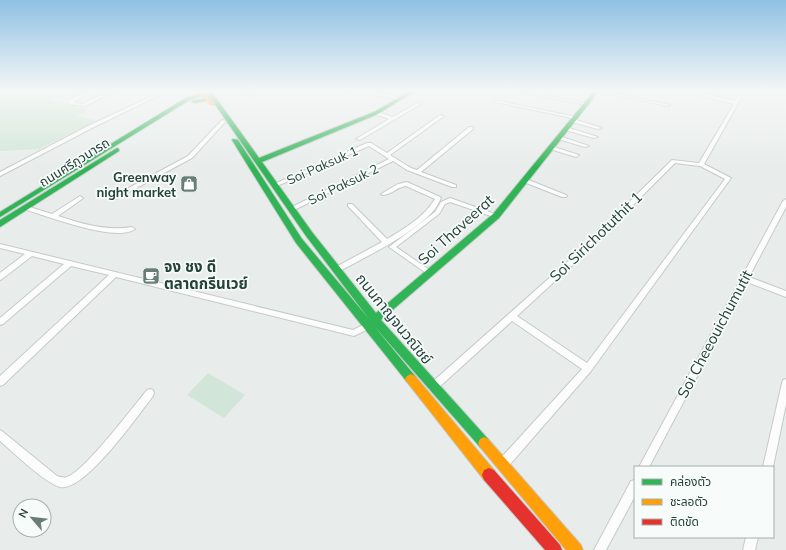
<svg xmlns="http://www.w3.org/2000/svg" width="786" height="550" font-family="Mulish,'Noto Sans Thai',sans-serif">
<rect width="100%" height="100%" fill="#e8edeb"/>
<g fill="#d1e6d8">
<path d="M12,91H70L50,100L89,109L77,116L97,121L39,149L0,151V98Z"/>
<path d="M208,373L245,395L224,418L187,395Z"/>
</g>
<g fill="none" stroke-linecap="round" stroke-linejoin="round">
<defs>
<g id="street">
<path d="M89,91H94L73,102L82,104L110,91H115L85,106L70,104L68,103L70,99Z"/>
<path d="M163,91H168L94,127L0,176V172L90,125Z"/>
<path d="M210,91H216L201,95L199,94Z"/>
<path d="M239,91H244L255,95L253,96Z"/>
<path d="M350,91C363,90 389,93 401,99L399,100L388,97L352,92Z"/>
<path d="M516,91H523L589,104L587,105Z"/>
<path d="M595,91H602L670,105L668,106Z"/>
<path d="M741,91H745L704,164L731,178L591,371L507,468L503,469L499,468L498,464L499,460L582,369L512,321L436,390L433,391L430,390L429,387L430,384L574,256L672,160L699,163L734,104L695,94V92L735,101ZM675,163L700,166L725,179L587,363L517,316L578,260Z"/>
<path d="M494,100L576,117L578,118L576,119L496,102H494Z"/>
<path d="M417,103L421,104L360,140L356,139L389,119L374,114V112H378L393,117Z"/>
<path d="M440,115L444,116L390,155L411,168L417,170L469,127H473V129L421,172L456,185V187H452L407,170L393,161L294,210H290V208L389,159L369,146L277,186H273L272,185L367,143H371L387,153Z"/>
<path d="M222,120L226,121L192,158L116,199H112V197L188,156Z"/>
<path d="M572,120H576L602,128L598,129L572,122Z"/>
<path d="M565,128H569L598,137L594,138L565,130Z"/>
<path d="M558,137H562L589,146L585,147L558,139Z"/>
<path d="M550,147H554L579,155L576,157L550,149Z"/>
<path d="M526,179L566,195L567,196L566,197H562L524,182V180Z"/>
<path d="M407,182L440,197L441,198C439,202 437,206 435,209C414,234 367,256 338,272H334L333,270L334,268L382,242L348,206V204H352L387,239C404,229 424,217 435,199L406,186C397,187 391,195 382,195L381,194L398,184Z"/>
<path d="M80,196L83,198L82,199L58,216C82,224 106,231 132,227L135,229C117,243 46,216 24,209L23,208L26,206L52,214Z"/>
<path d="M450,198L498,215L499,216L496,218L494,217L450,202L445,204L439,214L396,247L431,271L432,273L431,275H429L389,247L435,212L441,202Z"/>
<path d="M786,199V207L749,277L786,291V297L747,282L649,467H639L783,201Z"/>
<path d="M0,244L353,330L369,322L372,323L373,325L372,327L354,336L116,277L3,385L0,386V376L109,275L71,266L3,324L0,325V318L64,264L32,256L2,279L0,280V273L25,254L0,248Z"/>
<path d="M786,379V404L773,467H763L782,383L783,380Z"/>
<path d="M150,389L153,390L154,393L153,396C139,414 84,493 60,487C45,483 14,453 0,441V430L3,432L57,476C60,477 64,478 67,477C84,472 133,407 147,390Z"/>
<path d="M635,480V496L606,550H594L631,481Z"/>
<path d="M746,537H758L755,550H743Z"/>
</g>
<g id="fast">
<path d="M206,91H211L259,158L374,112L410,91H415L378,114L262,162L312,232L376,313L493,214L594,91H599L499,218L381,320L488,439L490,443L488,447L484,449L480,447L374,326L415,376L417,379L415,382L411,384L407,382L296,243L232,140L233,139L238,140L302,239L369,319L306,236L212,100L194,103L191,101L208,98L201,96L188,101L0,217V212L184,99L201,92L209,95Z"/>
<path d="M117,148L119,149V151L0,227V220Z"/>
</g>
<g id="slow">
<path d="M196,91H202L215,103V105H211Z"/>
<path d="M411,374L415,376L494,470L496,475L494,480L489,482L484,480L407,382L405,379L407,376Z"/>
<path d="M484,437L488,439L581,545L583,550H566L480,447L478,443L480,439Z"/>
</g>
<path id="jam" d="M489,468L494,470L560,545L562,550H545L484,480L482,475L484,470Z"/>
</defs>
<use href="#street" stroke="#c5cac8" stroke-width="2"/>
<use href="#fast" stroke="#c3cbc8" stroke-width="2"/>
<use href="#slow" stroke="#c3cbc8" stroke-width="2"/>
<use href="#jam" stroke="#c3cbc8" stroke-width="2"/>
<use href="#street" fill="#fcfcfc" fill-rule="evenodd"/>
<use href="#fast" fill="#30b455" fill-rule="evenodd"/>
<use href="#slow" fill="#ff9f0a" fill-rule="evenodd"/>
<use href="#jam" fill="#e5322d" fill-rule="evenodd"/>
</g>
<linearGradient id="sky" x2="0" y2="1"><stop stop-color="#8fc1e3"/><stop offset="0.54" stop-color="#f5f7f6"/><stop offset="1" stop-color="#f5f7f6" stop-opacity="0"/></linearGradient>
<rect width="786" height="168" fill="url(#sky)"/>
<defs>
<symbol id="shop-square" viewBox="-11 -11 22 22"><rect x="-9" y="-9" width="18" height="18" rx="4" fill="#697e78" stroke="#f7fbf9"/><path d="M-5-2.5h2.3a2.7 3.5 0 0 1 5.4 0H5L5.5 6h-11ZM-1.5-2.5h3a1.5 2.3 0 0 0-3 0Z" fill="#fff"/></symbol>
<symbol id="cafe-square" viewBox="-11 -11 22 22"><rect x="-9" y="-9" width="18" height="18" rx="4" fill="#697e78" stroke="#f7fbf9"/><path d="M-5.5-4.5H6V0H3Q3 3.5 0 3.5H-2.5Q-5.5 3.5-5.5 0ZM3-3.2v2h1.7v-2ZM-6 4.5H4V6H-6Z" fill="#fff"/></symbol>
</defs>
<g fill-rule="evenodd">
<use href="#shop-square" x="179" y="174" width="20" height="20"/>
<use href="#cafe-square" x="141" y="266" width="20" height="20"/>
</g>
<g text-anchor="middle" stroke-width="3.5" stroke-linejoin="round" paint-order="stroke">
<g font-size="13" fill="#24423a" stroke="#f7fbf9">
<text transform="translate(74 162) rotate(-32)" y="5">ถนนศรีภูวนารถ</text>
<text transform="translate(322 165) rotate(-24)" y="5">Soi Paksuk 1</text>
<text transform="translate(343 184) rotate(-26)" y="5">Soi Paksuk 2</text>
</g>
<g font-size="13" font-weight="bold" fill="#24423a" stroke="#f7fbf9" text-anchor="end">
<text x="176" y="182">Greenway<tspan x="176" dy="15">night market</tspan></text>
</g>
<g font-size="15" fill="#24423a" stroke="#f7fbf9">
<text transform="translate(456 230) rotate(-42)" y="5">Soi Thaveerat</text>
<text transform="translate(596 237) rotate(-44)" y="5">Soi Sirichotuthit 1</text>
<text transform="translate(394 319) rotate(51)" y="5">ถนนกาญจนวณิชย์</text>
<text transform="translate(715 334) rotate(-62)" y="5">Soi Cheeouichumutit</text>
</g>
<g font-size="15" font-weight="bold" fill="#24423a" stroke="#f7fbf9" text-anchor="start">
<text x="164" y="272">จง ชง ดี<tspan x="164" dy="17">ตลาดกรีนเวย์</tspan></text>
</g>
</g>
<rect x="634" y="466" width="140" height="72" fill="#f7fbf9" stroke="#a3b1ad"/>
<rect x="642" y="479" width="20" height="6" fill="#30b455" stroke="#a3b1ad"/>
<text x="670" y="486" font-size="12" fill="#24423a">คล่องตัว</text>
<rect x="642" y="499" width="20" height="6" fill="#ff9f0a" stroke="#a3b1ad"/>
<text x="670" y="506" font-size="12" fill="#24423a">ชะลอตัว</text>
<rect x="642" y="519" width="20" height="6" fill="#e5322d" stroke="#a3b1ad"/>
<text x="670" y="526" font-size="12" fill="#24423a">ติดขัด</text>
<g transform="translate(32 518) rotate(298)"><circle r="19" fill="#f7fbf9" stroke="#a3b1ad"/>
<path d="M0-3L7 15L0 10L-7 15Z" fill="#697e78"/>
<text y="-6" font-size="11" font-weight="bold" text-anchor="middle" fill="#24423a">N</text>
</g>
</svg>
